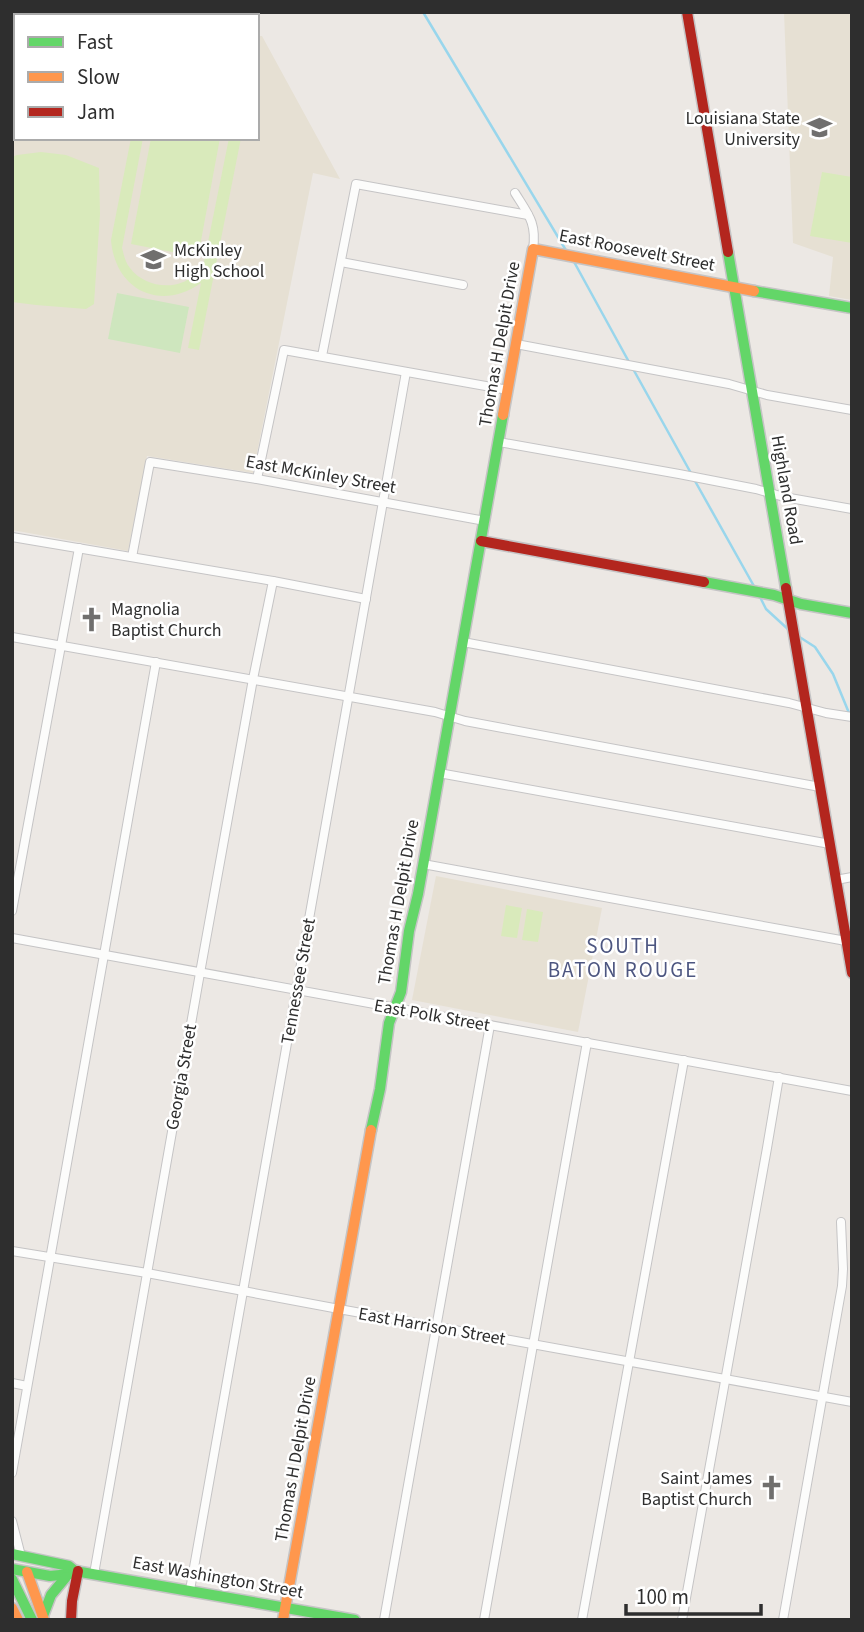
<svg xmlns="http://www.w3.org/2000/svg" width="864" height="1632" font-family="'Source Sans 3',sans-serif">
<rect width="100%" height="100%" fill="#ece8e4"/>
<g fill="#e6e0d3">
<path d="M784,12H852V300L829,296L833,257L793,243Z"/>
<path d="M257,36H262L340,179L313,173L253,473L147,456L128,551L12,530V85H16V138H257Z"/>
<path d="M436,876L602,908L578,1032L412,1000Z"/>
</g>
<path fill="#cee6be" d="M117,293L189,307L180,353L108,339Z"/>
<g fill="#d9eabb">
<path d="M131,138H143L122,248C124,255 125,262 130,268C144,287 176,292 194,275C198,271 201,266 204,262L229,138H241L199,350L188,348L201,283C160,312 115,290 111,240Z"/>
<path d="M151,138H220L198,257L131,244Z"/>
<path d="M41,152L66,155L99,168L100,214L94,304L86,309L36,305L12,302V157L17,155Z"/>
<path d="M822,172L852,177V243L810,236Z"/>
<path d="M506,905L522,908L517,938L501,936Z"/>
<path d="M527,909L543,912L538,942L522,940Z"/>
</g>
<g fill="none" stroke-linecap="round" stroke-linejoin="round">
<g stroke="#99d6ec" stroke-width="2.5">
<path d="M423,12L567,252"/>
<path d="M573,260L629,362"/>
<path d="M632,367L692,475"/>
<path d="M695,481L755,588"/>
<path d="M760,597L766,609L790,631"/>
<path d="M798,636L815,647L833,674L849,713"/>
</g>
<defs>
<g id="street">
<path d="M515,193C528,214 537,223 533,249"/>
<path d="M341,262L463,285"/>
<path d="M516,344L729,384L767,395L852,410"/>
<path d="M322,356L356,184L528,215"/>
<path d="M499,442L679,474L756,489L784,497L852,509"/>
<path d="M257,479L284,350L508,390"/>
<path d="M12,537L273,581L366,599"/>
<path d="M132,557L150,462L257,479L485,521"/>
<path d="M12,637L435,712L465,721L820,787"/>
<path d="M463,642L789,703L826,713L852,717"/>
<path d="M439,773L830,844"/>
<path d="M423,864L846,941"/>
<path d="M836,880L852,877"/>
<path d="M12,911L79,548"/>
<path d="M12,938L852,1091"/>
<path d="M12,1251L147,1273L339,1309L852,1402"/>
<path d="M12,1383L27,1386"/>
<path d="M12,1473L156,662"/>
<path d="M12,1521L21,1556"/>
<path d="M94,1574L200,973L253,679L273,581"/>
<path d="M190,1590L406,372"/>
<path d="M384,1620L490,1025"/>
<path d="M484,1620L587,1042"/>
<path d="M582,1620L684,1060"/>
<path d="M682,1620L767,1148L779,1077"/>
<path d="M783,1620L842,1286L843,1269L841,1222"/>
</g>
<g id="fast">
<path d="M728,252L786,588"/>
<path d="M754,291L852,308"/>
<path d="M704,582L774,595L801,604L852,613"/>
<path d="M371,1130L380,1089L389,1023L401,992L409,931L418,894L503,415"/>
<path d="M12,1554L69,1566L75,1571L355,1620"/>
<path d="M12,1569L50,1576L70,1574"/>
<path d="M12,1579L32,1620"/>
<path d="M43,1616L51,1595L66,1577"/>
</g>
<g id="slow">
<path d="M503,415L533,249L754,291"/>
<path d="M27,1572L44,1620"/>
<path d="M12,1608L18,1620"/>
<path d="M283,1620L371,1130"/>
</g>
<g id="jam">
<path d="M687,12L728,252"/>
<path d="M481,541L704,582"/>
<path d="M786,588L852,973"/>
<path d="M71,1620L72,1601L78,1571"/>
</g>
</defs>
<use href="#street" stroke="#c5c4c5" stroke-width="10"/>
<use href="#fast" stroke="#c5c4c5" stroke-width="13"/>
<use href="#slow" stroke="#c5c4c5" stroke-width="13"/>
<use href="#jam" stroke="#c5c4c5" stroke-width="13"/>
<use href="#street" stroke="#fcfcfb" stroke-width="8"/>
<use href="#fast" stroke="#63d668" stroke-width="10"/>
<use href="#slow" stroke="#ff974d" stroke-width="10"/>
<use href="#jam" stroke="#b3261e" stroke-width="10"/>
</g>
<defs>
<symbol id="university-bare" viewBox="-9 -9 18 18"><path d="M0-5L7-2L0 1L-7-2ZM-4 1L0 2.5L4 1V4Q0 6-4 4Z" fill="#706f6e" stroke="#fff" stroke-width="2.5" paint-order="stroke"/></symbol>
<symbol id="school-bare" viewBox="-9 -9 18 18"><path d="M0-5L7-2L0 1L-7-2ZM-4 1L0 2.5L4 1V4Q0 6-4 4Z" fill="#706f6e" stroke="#fff" stroke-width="2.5" paint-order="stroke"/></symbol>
<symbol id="church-bare" viewBox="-9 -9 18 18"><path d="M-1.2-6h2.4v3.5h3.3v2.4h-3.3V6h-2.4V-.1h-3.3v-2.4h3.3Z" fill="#706f6e" stroke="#fff" stroke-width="2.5" paint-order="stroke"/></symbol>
</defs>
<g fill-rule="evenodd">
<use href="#university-bare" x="802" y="110" width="35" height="35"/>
<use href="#school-bare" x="136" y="242" width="35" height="35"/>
<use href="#church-bare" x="74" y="602" width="35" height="35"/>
<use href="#church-bare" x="754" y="1470" width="35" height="35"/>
</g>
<g text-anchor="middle" stroke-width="5" stroke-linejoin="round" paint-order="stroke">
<g font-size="18" fill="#2e2e2e" stroke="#fff" text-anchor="end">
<text x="800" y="124">Louisiana State<tspan x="800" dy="21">University</tspan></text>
<text x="174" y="256" text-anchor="start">McKinley<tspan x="174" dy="21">High School</tspan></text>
<text x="111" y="615" text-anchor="start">Magnolia<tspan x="111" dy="21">Baptist Church</tspan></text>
<text x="752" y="1484">Saint James<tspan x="752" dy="21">Baptist Church</tspan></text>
</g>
<g font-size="18" fill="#2e2e2e" stroke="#fff">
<text transform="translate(637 250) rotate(11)" y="6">East Roosevelt Street</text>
<text transform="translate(499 344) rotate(-80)" y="6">Thomas H Delpit Drive</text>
<text transform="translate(321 474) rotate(10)" y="6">East McKinley Street</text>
<text transform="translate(787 490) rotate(80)" y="6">Highland Road</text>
<text transform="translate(398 902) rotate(-80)" y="6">Thomas H Delpit Drive</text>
<text transform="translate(298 981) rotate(-80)" y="6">Tennessee Street</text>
<text transform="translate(432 1015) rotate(10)" y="6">East Polk Street</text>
<text transform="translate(181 1077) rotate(-80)" y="6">Georgia Street</text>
<text transform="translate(432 1326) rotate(10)" y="6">East Harrison Street</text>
<text transform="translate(295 1459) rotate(-80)" y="6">Thomas H Delpit Drive</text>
<text transform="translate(218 1577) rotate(10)" y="6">East Washington Street</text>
</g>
<g font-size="21" letter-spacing="2" fill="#4d5680" stroke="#fff">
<text x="623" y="953">SOUTH<tspan x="623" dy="24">BATON ROUGE</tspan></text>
</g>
</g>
<rect width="864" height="1632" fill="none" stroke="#2e2e2e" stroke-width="28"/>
<rect x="14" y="14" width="245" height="126" fill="#ffffff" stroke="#ababab" stroke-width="2"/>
<rect x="28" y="37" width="35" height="10" fill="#63d668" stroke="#ababab" stroke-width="2"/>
<text x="77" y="49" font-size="21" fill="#2e2e2e">Fast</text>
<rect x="28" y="72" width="35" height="10" fill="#ff974d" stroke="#ababab" stroke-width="2"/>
<text x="77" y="84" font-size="21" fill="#2e2e2e">Slow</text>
<rect x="28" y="107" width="35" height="10" fill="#b3261e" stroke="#ababab" stroke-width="2"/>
<text x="77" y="119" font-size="21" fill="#2e2e2e">Jam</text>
<path d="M626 1604v10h135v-10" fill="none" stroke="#2e2e2e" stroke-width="3.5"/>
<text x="636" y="1604" font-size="21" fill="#2e2e2e" stroke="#ffffff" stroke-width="5" paint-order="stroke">100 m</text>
</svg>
